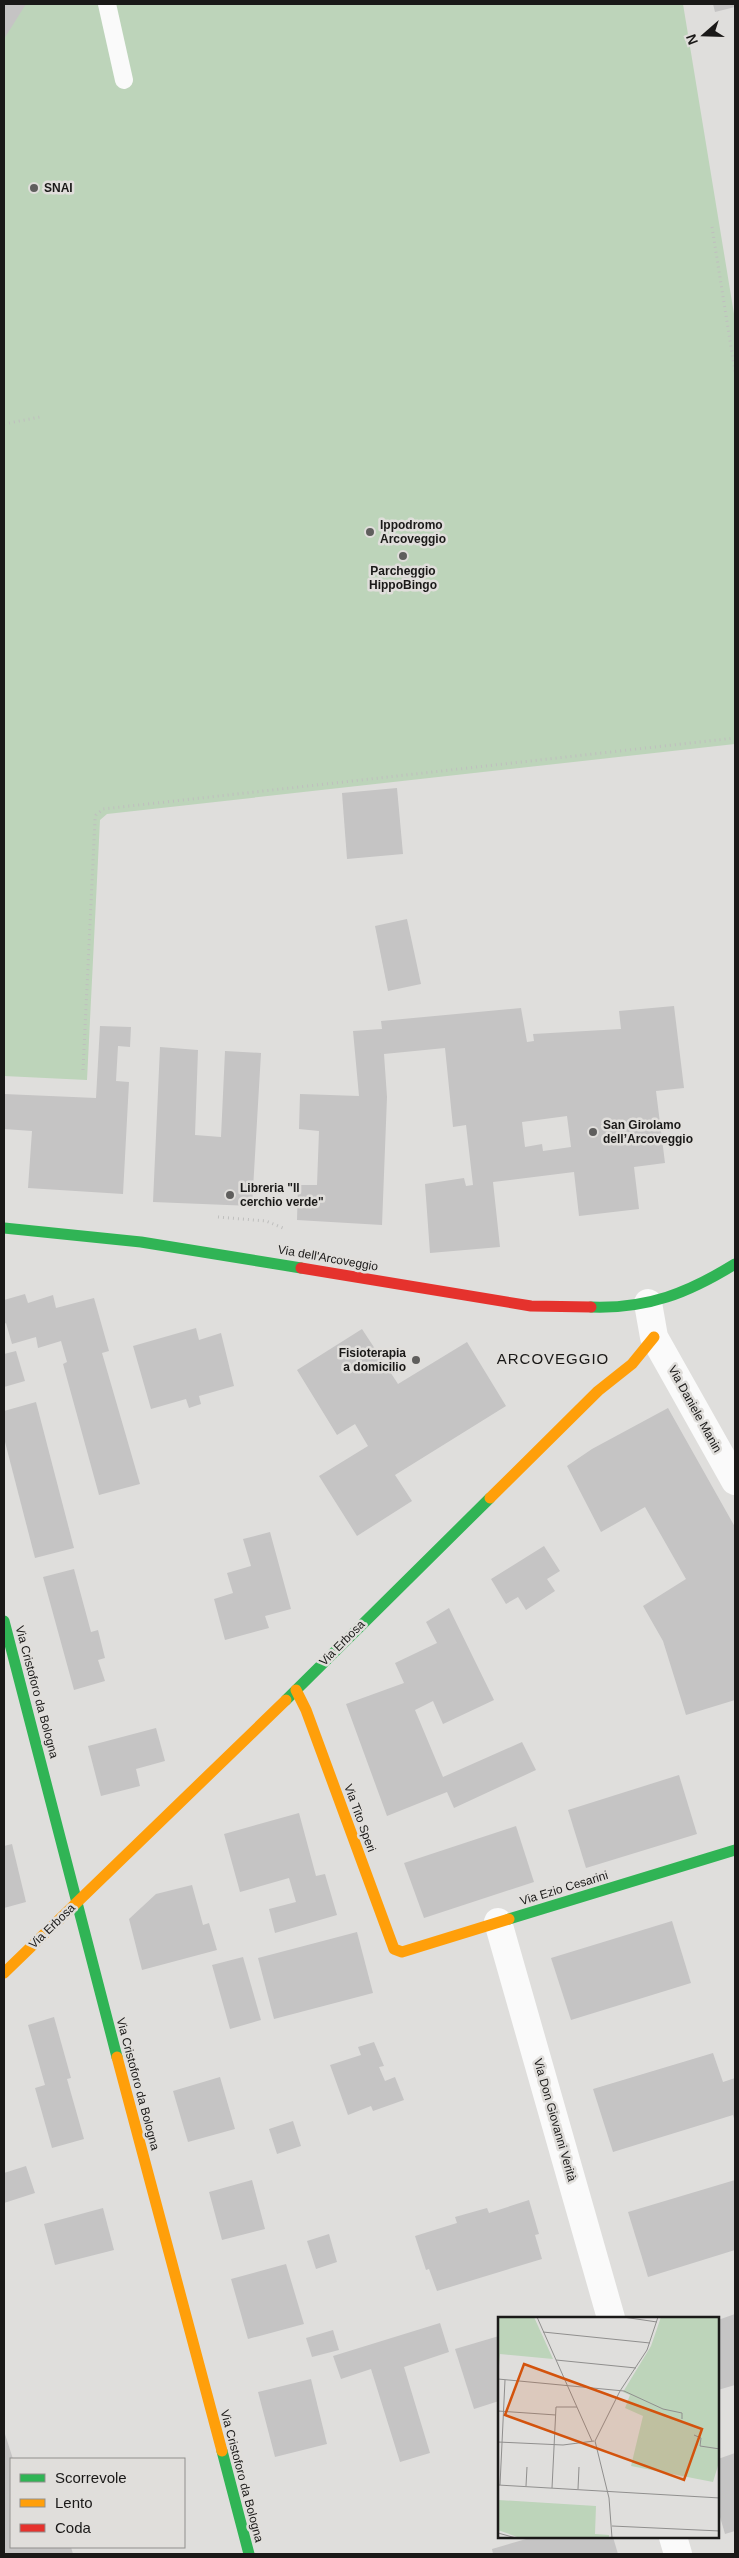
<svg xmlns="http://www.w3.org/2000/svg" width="739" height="2558" font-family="Arial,sans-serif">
<rect width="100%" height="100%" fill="#dfdedc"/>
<path fill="#bdd4ba" d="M4,4H683L735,320V744L107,814L100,820L87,1080L4,1076Z"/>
<g fill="#c5c4c4" fill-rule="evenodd">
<path d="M4,4H26L4,39Z"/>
<path d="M713,4H735V7L715,12Z"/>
<path d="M397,788L403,854L347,859L342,793Z"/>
<path d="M407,919L421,984L388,991L375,926Z"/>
<path d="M674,1006L684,1088L656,1091L665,1163L634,1167L639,1209L579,1216L574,1172L493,1182L500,1247L430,1253L425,1184L464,1178L466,1186L473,1185L466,1125L453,1127L445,1048L384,1054L387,1097L382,1225L297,1220L298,1185H317L319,1131L299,1129L300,1094L359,1096L353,1031L382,1029L381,1021L521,1008L527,1042L534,1041L533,1034L621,1029L619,1011ZM567,1116L571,1147L543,1151L542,1144L525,1147L522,1122Z"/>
<path d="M100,1026L131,1027L130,1047L118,1046L116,1081L129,1082L123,1194L28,1188L32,1131L4,1129V1094L96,1098Z"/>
<path d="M160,1047L198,1050L195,1135L221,1137L225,1051L261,1053L252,1206L153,1202Z"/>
<path d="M25,1294L28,1303L53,1295L56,1308L94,1298L109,1351L102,1353L140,1484L99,1495L63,1364L67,1362L61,1341L38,1348L36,1337L12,1344L6,1323L4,1324V1300Z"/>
<path d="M196,1328L199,1340L221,1333L234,1386L199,1396L201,1404L189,1408L186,1399L151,1409L133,1346Z"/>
<path d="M362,1329L398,1384L467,1342L506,1406L395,1475L412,1501L357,1536L319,1476L368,1446L355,1424L337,1435L297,1370Z"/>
<path d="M16,1351L25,1381L4,1387V1354Z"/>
<path d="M36,1402L74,1548L35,1558L4,1438V1411Z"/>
<path d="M668,1408L735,1527V1700L686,1715L663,1641L643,1606L686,1579L645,1507L601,1532L567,1466L592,1449Z"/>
<path d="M270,1532L291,1609L265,1616L269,1628L225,1640L214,1599L233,1593L227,1573L251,1566L243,1539Z"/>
<path d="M544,1546L560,1571L547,1579L555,1591L526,1610L518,1597L506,1604L491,1579Z"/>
<path d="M74,1569L91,1632L98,1630L105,1658L98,1660L105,1681L74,1690L43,1577Z"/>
<path d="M449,1608L494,1700L443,1724L433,1701L415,1710L443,1777L522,1742L536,1770L454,1808L447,1792L387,1816L346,1704L404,1683L395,1663L437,1643L426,1622Z"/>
<path d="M156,1728L165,1761L136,1769L140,1786L101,1796L88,1746Z"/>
<path d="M679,1775L697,1834L586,1868L568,1810Z"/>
<path d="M299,1813L316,1876L325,1874L337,1915L275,1933L269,1909L296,1902L289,1878L240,1892L224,1834Z"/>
<path d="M516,1826L534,1882L424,1918L404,1863Z"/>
<path d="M12,1844L26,1902L4,1908V1846Z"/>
<path d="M192,1885L203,1925L209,1923L217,1950L142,1970L129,1919L156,1894Z"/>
<path d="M672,1921L691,1983L571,2020L551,1958Z"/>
<path d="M357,1932L373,1993L274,2019L258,1958Z"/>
<path d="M243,1957L261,2020L230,2029L212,1965Z"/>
<path d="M54,2017L71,2078L67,2079L84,2139L52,2148L35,2088L45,2085L28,2025Z"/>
<path d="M374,2042L384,2066L379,2067L385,2081L395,2077L404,2100L373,2111L371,2106L348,2115L330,2065L361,2055L358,2047Z"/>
<path d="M713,2053L723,2082L735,2078V2122L733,2115L613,2152L593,2089Z"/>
<path d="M220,2077L235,2129L188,2142L173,2091Z"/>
<path d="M293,2121L301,2146L277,2154L269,2129Z"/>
<path d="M26,2166L35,2193L4,2203V2173Z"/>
<path d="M252,2180L265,2229L222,2240L209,2192Z"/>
<path d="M735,2180V2250L648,2277L628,2212Z"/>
<path d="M529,2200L539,2234L535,2235L542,2259L437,2291L429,2269L426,2270L415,2236L457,2223L455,2217L487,2208L489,2213Z"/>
<path d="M103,2208L114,2250L55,2265L44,2224Z"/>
<path d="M329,2234L337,2262L316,2269L307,2241Z"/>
<path d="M286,2264L304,2324L248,2339L231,2279Z"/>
<path d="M735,2314V2385L718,2390V2320Z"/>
<path d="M440,2323L449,2352L404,2367L430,2453L400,2462L371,2369L341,2379L333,2356Z"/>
<path d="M333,2330L339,2350L312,2357L306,2338Z"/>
<path d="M499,2336V2401L474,2409L455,2349Z"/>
<path d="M311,2379L327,2444L275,2457L258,2392Z"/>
<path d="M4,2431L13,2459L11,2547H71L73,2554H4Z"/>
<path d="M735,2453V2531L725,2534L718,2510V2459Z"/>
<path d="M533,2537H613L618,2554H493L492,2549Z"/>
</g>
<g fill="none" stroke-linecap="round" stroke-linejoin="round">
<g stroke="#bfbfbe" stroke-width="3" stroke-dasharray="1 4" stroke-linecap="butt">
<path d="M712,227L735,372"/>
<path d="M4,424L40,417"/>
<path d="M83,1070L95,820L96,815L103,809L735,738"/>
<path d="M218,1217L266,1221L283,1228"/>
</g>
<path stroke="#fafafa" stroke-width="18" d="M107,4L124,80"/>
<g stroke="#fafafa" stroke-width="28">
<path d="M648,1303L654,1337L735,1481"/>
<path d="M498,1922L611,2318"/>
<path d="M673,2537L678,2554"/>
</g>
<g stroke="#30b455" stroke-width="11">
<path d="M4,1228L141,1242L301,1268"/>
<path d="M591,1307C648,1309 688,1293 735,1264"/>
<path d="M4,1621L117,2057"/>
<path d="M286,1700L490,1498"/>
<path d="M509,1919L735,1850"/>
<path d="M222,2451L249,2554"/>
</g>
<g stroke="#ff9f0a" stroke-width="11">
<path d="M490,1498L598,1391L632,1364L654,1337"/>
<path d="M296,1690L306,1710L394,1949L402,1952L509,1919"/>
<path d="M4,1973L286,1700"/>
<path d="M117,2057L222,2451"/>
</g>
<path stroke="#e5322d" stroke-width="11" d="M301,1268L531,1306L591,1307"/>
</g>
<g fill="#5f5e5d" stroke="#e0dedb" stroke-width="2">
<circle cx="34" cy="188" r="5"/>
<circle cx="370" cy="532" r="5"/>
<circle cx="403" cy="556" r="5"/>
<circle cx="593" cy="1132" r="5"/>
<circle cx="230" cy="1195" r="5"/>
<circle cx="416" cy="1360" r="5"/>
</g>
<g text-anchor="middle" stroke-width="5" stroke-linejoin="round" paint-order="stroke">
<g font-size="12" font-weight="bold" fill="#1a1918" stroke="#e0dedb" text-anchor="start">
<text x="44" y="192">SNAI</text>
<text x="380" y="529">Ippodromo<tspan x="380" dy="14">Arcoveggio</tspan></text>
<text x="403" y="575" text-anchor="middle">Parcheggio<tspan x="403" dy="14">HippoBingo</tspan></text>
<text x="603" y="1129">San Girolamo<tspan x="603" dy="14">dell’Arcoveggio</tspan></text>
<text x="240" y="1192">Libreria "Il<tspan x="240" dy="14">cerchio verde"</tspan></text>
<text x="406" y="1357" text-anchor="end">Fisioterapia<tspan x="406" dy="14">a domicilio</tspan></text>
</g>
<g font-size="12" fill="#1a1918" stroke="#e0dedb">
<text transform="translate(328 1258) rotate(10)" y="4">Via dell'Arcoveggio</text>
<text transform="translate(695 1409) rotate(61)" y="4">Via Daniele Manin</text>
<text transform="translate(342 1643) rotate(-45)" y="4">Via Erbosa</text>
<text transform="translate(37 1692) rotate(75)" y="4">Via Cristoforo da Bologna</text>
<text transform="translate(360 1818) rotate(70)" y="4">Via Tito Speri</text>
<text transform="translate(564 1888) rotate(-17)" y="4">Via Ezio Cesarini</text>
<text transform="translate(52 1926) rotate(-44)" y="4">Via Erbosa</text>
<text transform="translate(138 2084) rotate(75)" y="4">Via Cristoforo da Bologna</text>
<text transform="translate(555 2120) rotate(74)" y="4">Via Don Giovanni Verità</text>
<text transform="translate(242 2476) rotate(75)" y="4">Via Cristoforo da Bologna</text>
</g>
<g font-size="15" letter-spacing="1" fill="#1a1918" stroke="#e0dedb">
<text x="553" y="1364">ARCOVEGGIO</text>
</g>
</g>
<g transform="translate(498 2317)">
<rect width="221" height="221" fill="#dfdedc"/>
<path d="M0,0H36L55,42L2,37L0,60ZM163,0H221L222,142L215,165L133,149L145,99L127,91L132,78L125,75L153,29ZM0,183L98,189L97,217L111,218V221H22L0,213Z" fill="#bdd4ba"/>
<path fill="none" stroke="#908f8e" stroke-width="1" d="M39,0L94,124M125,0L159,5M45,15L152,26M58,43L138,51M0,62L126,74L165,92L184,96V102M0,94L58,98M196,118L203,121L202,129L222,132M0,125L65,128L96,124M0,168L222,181M2,168L7,63M28,169L29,150M54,171L58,90H79M80,172L81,150M114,209L222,214M0,216L18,221M114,221L111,181L97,124L122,74L149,33L160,0"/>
<path fill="#d3530d" fill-opacity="0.15" stroke="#d3530d" stroke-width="2.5" d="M26,47L204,112L186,163L7,98Z"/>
<rect width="221" height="221" fill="none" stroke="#1a1918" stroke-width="2.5"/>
</g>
<rect width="739" height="2558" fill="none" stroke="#1a1918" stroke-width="10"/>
<rect x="10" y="2458" width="175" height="90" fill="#e0dedb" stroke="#918f8d"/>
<rect x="20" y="2474" width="25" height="8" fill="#30b455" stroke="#918f8d"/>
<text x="55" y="2483" font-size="15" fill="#1a1918">Scorrevole</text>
<rect x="20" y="2499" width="25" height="8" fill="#ff9f0a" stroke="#918f8d"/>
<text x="55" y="2508" font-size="15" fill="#1a1918">Lento</text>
<rect x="20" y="2524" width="25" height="8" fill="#e5322d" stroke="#918f8d"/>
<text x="55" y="2533" font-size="15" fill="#1a1918">Coda</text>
<g transform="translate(704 35) rotate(250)" stroke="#e0dedb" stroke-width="4" paint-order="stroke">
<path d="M0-4L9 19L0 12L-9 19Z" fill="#1a1918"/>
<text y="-8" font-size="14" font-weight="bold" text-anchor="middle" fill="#1a1918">N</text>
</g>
</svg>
